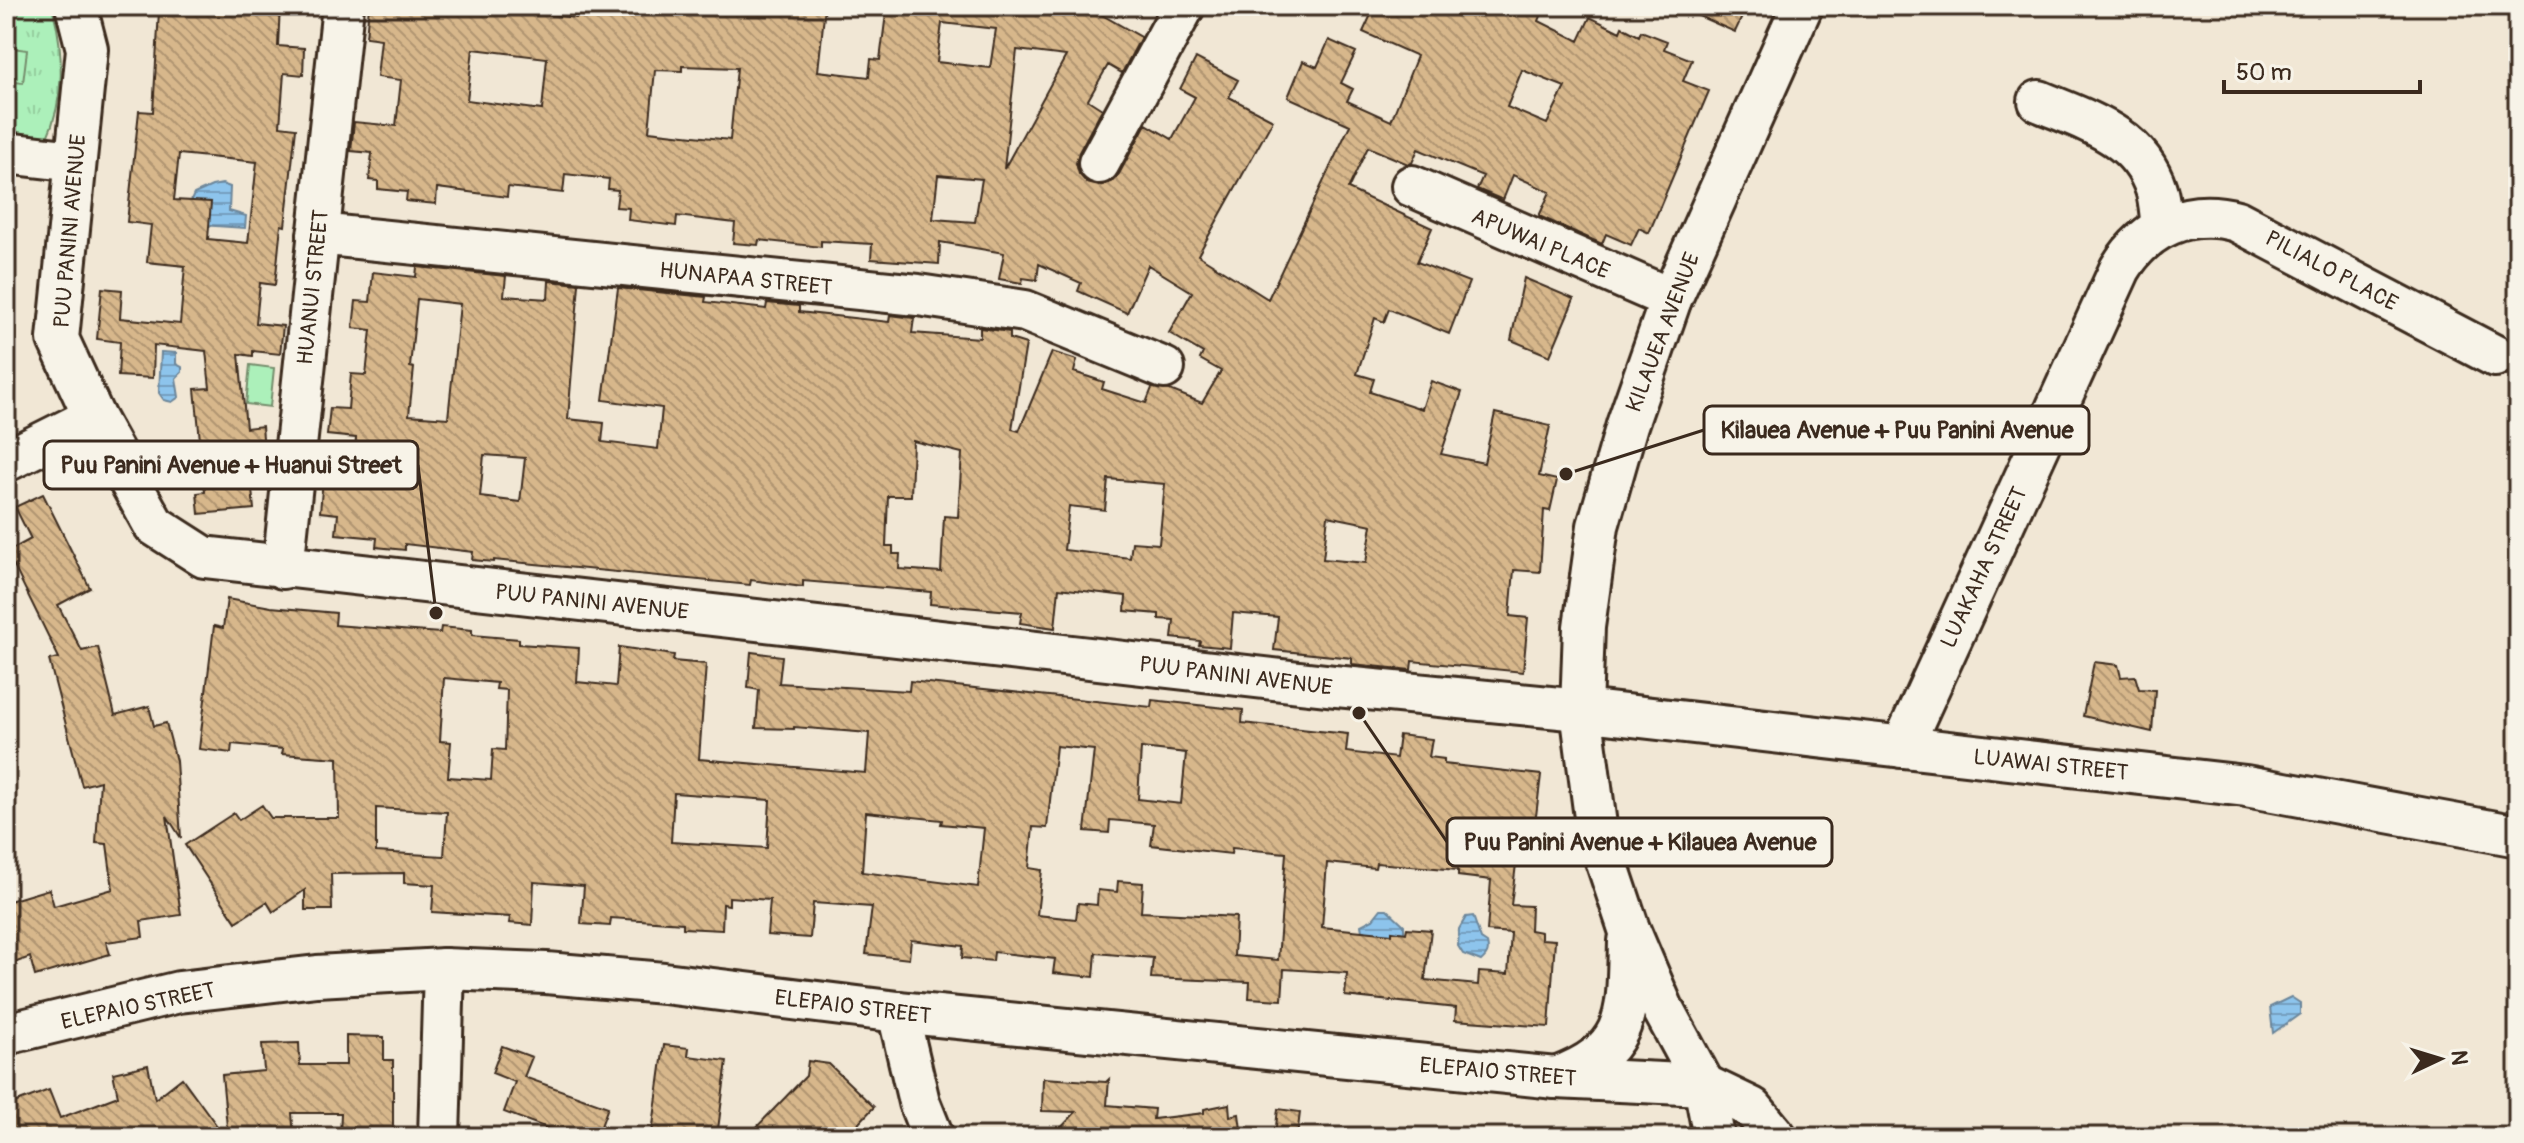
<svg xmlns="http://www.w3.org/2000/svg" width="2524" height="1143" font-family="Pangolin,sans-serif">
<defs>
<pattern id="grass-tufts" width="24" height="20" patternUnits="userSpaceOnUse" patternTransform="scale(2)"><rect width="24" height="20" fill="#acf0ba"/><path d="M3 7l-1-3M5 7V3M7 7l1-3M15 17l-1-3M17 17v-4M19 17l1-3" fill="none" stroke="#95ce9f"/></pattern>
<pattern id="water-rules" width="6" height="5" patternUnits="userSpaceOnUse" patternTransform="scale(2)"><rect width="6" height="5" fill="#8dc4ec"/><path d="M0 2.5h6" fill="none" stroke="#749fbf"/></pattern>
<pattern id="building-back-hatch" width="6" height="6" patternUnits="userSpaceOnUse" patternTransform="scale(2)"><rect width="6" height="6" fill="#d7b78b"/><path d="M-1 5l2 2M0 0l6 6M5-1l2 2" fill="none" stroke="#b09571"/></pattern>
</defs>
<rect width="100%" height="100%" fill="#f1e7d5"/>
<filter id="ink" filterUnits="userSpaceOnUse"><feTurbulence type="fractalNoise" baseFrequency=".0125" numOctaves="2"/><feDisplacementMap in="SourceGraphic" scale="16" xChannelSelector="R" yChannelSelector="G"/><feConvolveMatrix kernelMatrix="1 2 1 2 8 2 1 2 1" color-interpolation-filters="sRGB"/></filter>
<g filter="url(#ink)">
<path fill="url(#grass-tufts)" stroke="#748d6c" stroke-width="2" d="M6,6H50L53,10C64,52 65,99 46,140L6,144Z"/>
<g fill="#acf0ba" stroke="#748d6c" stroke-width="2">
<path d="M6,47L27,50L23,83L6,81Z"/>
<path d="M250,365L274,368L270,407L246,404Z"/>
</g>
<g fill="url(#water-rules)" stroke="#6c869a" stroke-width="2">
<path d="M222,184L230,187L229,211L246,216L245,228L186,224L184,217L194,194L212,186Z"/>
<path d="M161,352L176,353V364L182,367V372L176,378L179,397L172,402L164,400L159,393Z"/>
<path d="M1381,909H1387L1404,925V933L1396,937L1362,931L1361,925L1373,919Z"/>
<path d="M1473,916L1481,939L1487,943C1489,951 1488,955 1481,961L1463,954L1458,946L1459,929L1466,917Z"/>
<path d="M2291,997L2300,1003V1014L2273,1033L2270,1007Z"/>
</g>
<g fill="url(#building-back-hatch)" stroke="#3b2a1e" stroke-width="2" fill-rule="evenodd">
<path d="M172,6L246,9V6H280L278,46L304,48L303,75L284,73L280,126L296,128L285,226L281,225L275,285L260,283L256,323L283,326L280,354L253,351V356L239,354L246,428L262,426L264,450L248,451L254,509L199,514L197,493L205,492L195,389L210,388L206,351L154,345L153,378L118,376L120,342L97,339L102,288L122,290L120,318L180,324L185,266L147,262L151,225L127,222L139,111L153,112L159,11L172,12ZM179,154L257,162L248,243L208,239L211,202L174,200Z"/>
<path d="M369,6H451V10L497,14L498,9L576,18L577,6H825L818,71L869,77L871,59L880,60L887,6H1086L1141,37L1122,73L1108,65L1088,100L1102,109L1079,152L1076,163L1079,174L1087,183L1099,186L1112,182L1119,174L1146,124L1172,139L1195,97L1180,89L1196,58L1238,80L1229,97L1273,120L1198,255L1268,299L1350,125L1288,97L1303,61L1317,67L1329,40L1356,52L1341,83L1353,89L1347,101L1391,121L1417,56L1363,32L1375,6H1545L1539,21L1579,41L1590,17L1620,32L1622,27L1639,36L1641,31L1667,41L1664,49L1692,60L1683,81L1709,91L1649,233L1639,228L1631,245L1606,234L1602,244L1539,216L1550,192L1513,175L1503,200L1477,189L1483,176L1418,149L1412,163L1408,164L1368,147L1348,189L1432,228L1417,262L1469,282L1449,334L1389,309L1384,322L1375,318L1357,374L1374,379L1370,392L1422,409L1431,381L1462,392L1441,454L1484,463L1495,413L1550,426L1539,476L1557,480L1550,511L1544,510L1540,572L1514,570L1510,616L1528,618L1523,672L1412,661L1411,670L1352,664V658L1274,650L1278,617L1233,613L1230,648L1199,645L1200,641L1172,638L1174,620L1159,619V614L1125,611L1126,596L1059,588L1055,628L1020,623L1022,612L930,604L931,592L803,581V587L751,580L750,585L494,560V562L472,560L473,552L405,544V550L376,547L377,538L336,534L338,514L320,512L323,478L352,481L356,438L327,435L330,408L348,409L351,374L366,375L371,330L353,328L356,301L370,302L373,272L416,277L417,267L506,276L504,296L548,299L549,281L579,284L568,419L604,423L602,442L658,449L662,408L603,400L618,288L706,297L705,302L766,309L767,303L799,306V312L889,322L890,315L914,318L912,333L980,338V328L1010,332V339L1026,344L1012,429L1019,431L1052,352L1077,360L1074,372L1104,382L1102,389L1146,403L1152,388L1170,390L1202,403L1221,371L1200,359L1203,353L1169,333L1192,292L1148,265L1127,313L1078,291L1081,283L1039,264L1037,280L1023,278L1022,283L999,279L1004,253L940,242L939,264L871,259L872,244L821,241V247L759,240L758,245L733,243L735,223L677,216L676,226L628,220L629,208L616,207L618,190L608,189L609,179L565,174L563,193L508,187L507,197L437,188L436,204L406,201L407,192L378,189V181L369,180L372,153L351,151L354,122L396,126L401,80L377,77L381,39L366,37ZM942,23L996,29L990,68L937,62ZM473,49L547,58L542,110L467,100ZM1017,50L1066,56L1004,169ZM682,66L737,68L730,140L649,131L655,70L682,71ZM1522,70L1565,87L1547,124L1507,107ZM938,175L982,179L975,222L933,219ZM417,299L460,304L448,418L409,415L414,368L410,367ZM913,441L962,453L958,517L944,516L941,572L899,569L900,554H893V546H886L888,496H911ZM484,455L525,458L520,502L480,497ZM1108,479L1165,484L1159,544L1132,542L1130,558L1064,550L1069,506L1105,510ZM1328,516L1372,525L1366,563L1323,559Z"/>
<path d="M1676,6H1747L1735,32Z"/>
<path d="M1524,278L1574,299L1550,356L1511,340Z"/>
<path d="M43,494L90,588L58,605L82,651L98,647L115,715L149,706L154,726L166,723L176,761L181,838L167,816L181,915L141,921L143,937L106,942L110,954L35,976L30,957L6,966V902L49,889L54,906L113,889L107,844L96,843L100,781L82,786L49,660L59,658L7,552L31,539L15,507Z"/>
<path d="M227,599L271,607L336,613L335,625L440,633L441,627L472,630V635L519,639V644L579,648L577,682L616,686L619,647L674,655L673,661L706,664L699,759L866,773L869,733L794,727V729L756,728L759,690L748,688L751,652L782,656L779,683L909,691L910,681L1151,707L1152,700L1243,710L1242,723L1348,734L1346,752L1396,758L1399,735L1432,739L1429,757L1444,759V764L1541,775L1531,857L1517,856L1511,905L1531,906L1530,930L1541,932V939L1555,940L1549,1027L1455,1020L1456,1008L1345,996L1347,973L1284,969L1282,1000L1249,998L1250,982L1151,978L1153,958L1096,953L1094,977L1053,973L1055,959L994,952L993,961L962,958L963,946L911,940L909,959L866,954L872,907L813,903L810,938L767,935L770,900L729,897V905L723,904L722,930L683,928V923L611,918L610,926L581,924L584,886L534,882L532,925L509,923L510,917L432,912L434,885L404,883V873L331,874L332,910H305V890L273,912L267,902L236,922L185,845L234,813L239,820L262,805L271,818H339L338,758L282,754L283,749L232,744L231,753L199,749L214,626L223,628ZM444,678L497,683L496,689L507,690L505,750L493,749L491,780L448,777L451,742L440,741ZM1056,746L1094,750L1085,831L1109,833L1110,820L1154,824L1151,845L1231,854L1232,848L1286,853L1278,960L1234,956L1236,917L1141,912L1143,883L1118,881L1117,892L1098,890L1097,905L1078,903L1076,919L1037,915L1042,870L1029,868L1033,827L1047,828ZM1141,748L1186,753L1181,804L1138,799ZM674,793L770,800L767,848L671,842ZM376,808L447,812L444,856L376,852ZM866,812L942,820L941,824L984,828L978,887L862,872ZM1327,863L1375,868L1376,863L1458,870V876L1491,880L1487,931L1511,933L1508,974L1479,972L1478,985L1425,980L1431,930L1407,928L1406,933L1392,931V934L1322,927Z"/>
<path d="M2094,662L2118,665L2121,677L2135,676L2139,689L2155,690L2152,732L2083,716Z"/>
<path d="M346,1036L384,1037V1060H393V1137H340L341,1113H292L294,1137H228L222,1075L264,1071L262,1044L299,1043L300,1065H346Z"/>
<path d="M664,1045L689,1048L688,1056L727,1061L717,1137H681L652,1133Z"/>
<path d="M502,1046L532,1057L524,1077L608,1107L597,1137H571L504,1112L515,1082L492,1073Z"/>
<path d="M808,1061L829,1064L874,1107L858,1124L872,1137H747L806,1076Z"/>
<path d="M148,1065L155,1099L182,1078L225,1137H6V1106L49,1090L60,1118L118,1096L113,1073Z"/>
<path d="M1043,1078L1106,1082L1109,1079L1107,1105L1154,1109L1153,1119L1204,1113V1109L1229,1104L1230,1116L1239,1114L1242,1137H1052L1076,1112L1042,1111Z"/>
<path d="M1278,1109L1300,1112L1297,1137L1275,1135Z"/>
</g>
<g fill="none" stroke-linecap="round" stroke-linejoin="round">
<defs>
<g id="minor">
<path d="M76,6L87,49L58,339L94,417L154,525L204,557L1335,686L1581,710L2246,786L2518,836"/>
<path d="M2039,101C2086,121 2139,135 2156,189C2160,201 2160,214 2162,227"/>
<path d="M6,153L75,161"/>
<path d="M1099,163L1184,6"/>
<path d="M1412,186L1671,299"/>
<path d="M318,234L918,295L1025,311L1164,368"/>
<path d="M6,461L94,417"/>
<path d="M283,568L343,6"/>
<path d="M1902,747L2120,269C2146,226 2189,208 2237,221L2495,356"/>
<path d="M898,1012L919,1102L933,1137"/>
<path d="M6,1034L179,992L317,976L444,969L546,973L664,983L898,1012L1556,1078L1704,1085L1752,1108L1776,1137"/>
<path d="M1556,1078C1632,1050 1627,1012 1629,941"/>
<path d="M439,1137L444,969"/>
<path d="M1714,1137L1704,1085L1663,1009L1629,929L1597,833L1581,710L1584,627L1598,526L1627,425L1671,299L1802,6"/>
</g>
</defs>
<use href="#minor" stroke="#3b2a1e" stroke-width="46"/>
<use href="#minor" stroke="#f7f3e8" stroke-width="40"/>
</g>
</g>
<g text-anchor="middle" stroke-width="8" stroke-linejoin="round" paint-order="stroke">
<g font-size="22" fill="#3b2a1e" stroke="#f7f3e8">
<text transform="translate(69 231) rotate(-85)" y="8">PUU PANINI AVENUE</text>
<text transform="translate(1541 243) rotate(23)" y="8">APUWAI PLACE</text>
<text transform="translate(2332 270) rotate(28)" y="8">PILIALO PLACE</text>
<text transform="translate(746 278) rotate(6)" y="8">HUNAPAA STREET</text>
<text transform="translate(312 287) rotate(-84)" y="8">HUANUI STREET</text>
<text transform="translate(1662 332) rotate(-69)" y="8">KILAUEA AVENUE</text>
<text transform="translate(1983 567) rotate(-65)" y="8">LUAKAHA STREET</text>
<text transform="translate(592 601) rotate(6)" y="8">PUU PANINI AVENUE</text>
<text transform="translate(1236 675) rotate(7)" y="8">PUU PANINI AVENUE</text>
<text transform="translate(2051 764) rotate(6)" y="8">LUAWAI STREET</text>
<text transform="translate(138 1005) rotate(-12)" y="8">ELEPAIO STREET</text>
<text transform="translate(853 1006) rotate(7)" y="8">ELEPAIO STREET</text>
<text transform="translate(1498 1071) rotate(5)" y="8">ELEPAIO STREET</text>
</g>
</g>
<path fill="none" stroke="#3b2a1e" stroke-width="3" d="M1566 474L1704 430M436 613L418 465M1359 713L1447 842"/>
<g fill="#3b2a1e" stroke="#f7f3e8" stroke-width="3">
<circle cx="1566" cy="474" r="8"/>
<circle cx="436" cy="613" r="8"/>
<circle cx="1359" cy="713" r="8"/>
</g>
<g fill="#f7f3e8" stroke="#3b2a1e" stroke-width="3">
<rect x="1704" y="406" width="385" height="48" rx="8"/>
<rect x="44" y="441" width="374" height="48" rx="8"/>
<rect x="1447" y="818" width="385" height="48" rx="8"/>
</g>
<g font-size="24" text-anchor="middle" font-weight="bold" fill="#3b2a1e">
<text x="1897" y="438">Kilauea Avenue + Puu Panini Avenue</text>
<text x="231" y="473">Puu Panini Avenue + Huanui Street</text>
<text x="1640" y="850">Puu Panini Avenue + Kilauea Avenue</text>
</g>
<rect width="2524" height="1143" fill="none" stroke="#f7f3e8" stroke-width="32"/>
<rect x="16" y="16" width="2492" height="1111" fill="none" stroke="#3b2a1e" stroke-width="3" filter="url(#ink)"/>
<g transform="translate(2440 1059) rotate(86)" stroke="#f7f3e8" stroke-width="6" paint-order="stroke">
<path d="M0-6L14 30L0 20L-14 30Z" fill="#3b2a1e"/>
<text y="-12" font-size="22" font-weight="bold" text-anchor="middle" fill="#3b2a1e">N</text>
</g>
<path d="M2224 80v12h196v-12" fill="none" stroke="#3b2a1e" stroke-width="4"/>
<text x="2236" y="80" font-size="24" fill="#3b2a1e" stroke="#f7f3e8" stroke-width="6" paint-order="stroke">50 m</text>
</svg>
